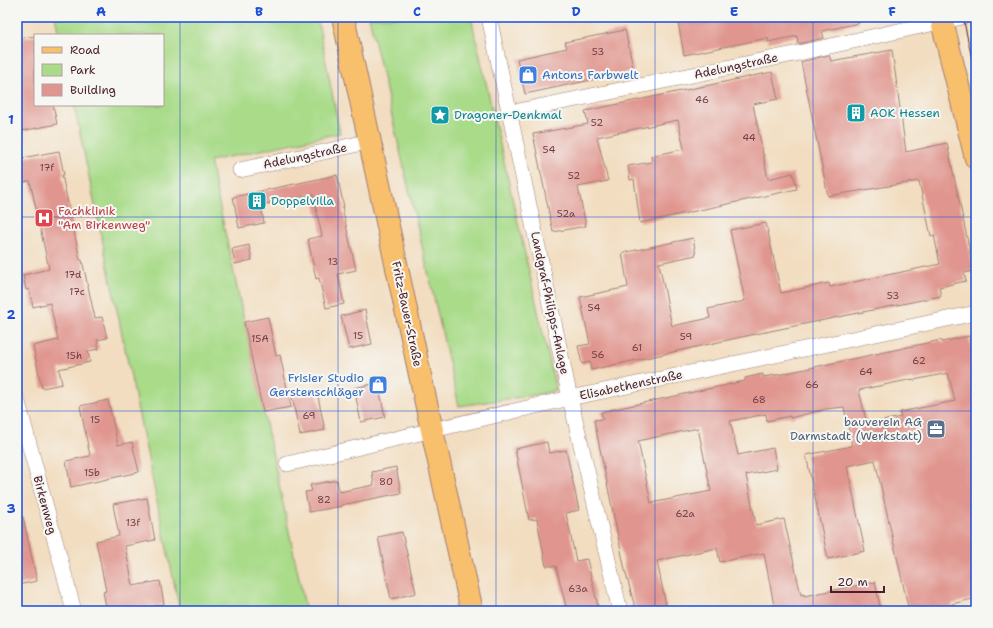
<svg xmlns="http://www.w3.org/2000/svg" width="993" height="628" font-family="'Shantell Sans',sans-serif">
<rect width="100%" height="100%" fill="#f6f6f2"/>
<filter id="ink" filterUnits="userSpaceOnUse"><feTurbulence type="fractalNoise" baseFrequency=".025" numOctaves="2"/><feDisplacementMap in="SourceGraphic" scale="8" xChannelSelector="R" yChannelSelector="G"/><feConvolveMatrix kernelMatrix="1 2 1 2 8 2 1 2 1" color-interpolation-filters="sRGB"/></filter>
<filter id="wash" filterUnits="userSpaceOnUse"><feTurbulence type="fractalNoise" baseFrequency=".012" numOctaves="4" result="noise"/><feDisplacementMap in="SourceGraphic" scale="16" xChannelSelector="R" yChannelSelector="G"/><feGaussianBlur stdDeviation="0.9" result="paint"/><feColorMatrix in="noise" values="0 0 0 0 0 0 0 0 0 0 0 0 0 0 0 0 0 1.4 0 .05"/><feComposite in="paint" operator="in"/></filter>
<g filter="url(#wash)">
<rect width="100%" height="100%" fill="#f2ddc0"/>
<g fill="#a9db89" stroke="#7a7d5a">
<path d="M55,17H317L340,133L210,161L306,611H180L74,105H163V35H59Z"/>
<path d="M369,17H471L556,390L541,394L459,406Z"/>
</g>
<g id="blocks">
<g fill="#e0968f" fill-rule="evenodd">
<path d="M705,17H858L859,23L822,31L824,38L798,44L797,36L768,42V38L684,55L678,22Z"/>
<path d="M625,30L634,71L525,94L517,59L567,48L565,42Z"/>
<path d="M35,36V105H53L57,124L17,132V39Z"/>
<path d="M892,50L906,152L947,143L974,271L964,273L966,281L939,287L941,296L746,336L591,370L590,362L582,364L578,346L590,344L580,297L628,287L622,253L693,238L696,255L659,263L672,326L710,318L708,309L745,301L730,230L766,223L781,293L829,283L830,287L940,264L934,235L931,236L919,181L828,196L801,62L829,55L831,61Z"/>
<path d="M772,72L778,99L753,104L768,179L793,173L797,189L640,223L634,179L630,180L628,166L652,162L651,156L684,149L678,120L597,137L608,181L578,187L586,226L553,232L533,134L588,124L585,111Z"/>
<path d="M59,151L64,175H62L80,260H82L95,318L102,317L107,338L97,340L99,349L88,351L90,362L59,369L62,384L42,388L33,346L58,340L50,303L33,307L29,289L26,290L23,275L49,269L30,181L17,184V159Z"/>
<path d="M337,175L344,207H342L356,270L338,274L344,304L326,308L319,278L316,279L308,239L322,236L313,194L261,205L264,223L239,228L233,197Z"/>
<path d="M249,245L252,260L235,264L232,249Z"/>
<path d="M365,310L372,344L349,349L341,316Z"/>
<path d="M268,317L276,356L280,355L291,407L263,412L244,322Z"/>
<path d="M969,336L971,347H973L976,364V598L952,604L953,611H909L875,460L847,466L865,551L828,559L806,455L852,446L844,407L826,409L790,418V416L767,421L766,414L730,421L738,455L773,448L777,469L746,475L756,525L784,519L801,595L804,594V596L875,582L881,611H775L764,553L720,562L717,548L657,561L667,611H636L625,570L594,420L603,419L601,412L745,381V378L763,374V377L782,374L941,340L942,342ZM948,373L955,401L900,412L901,417L867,424L859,390L913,379L914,380ZM698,428L711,491L651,503L638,441Z"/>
<path d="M378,383L385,417L361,422L354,388Z"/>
<path d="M317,392L325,430L300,435L292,397Z"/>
<path d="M108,400L118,445L132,442L139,472L71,487L66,461L90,456L80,406Z"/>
<path d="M547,442L549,453L566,450L579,510L566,513L576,561L587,559L599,611H567L556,566H546L537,519L529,520L515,449Z"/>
<path d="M396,467L401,493L341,505L342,506L309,512L305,492L312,491L310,485L337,480L339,492L374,485L372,472Z"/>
<path d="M147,498L155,540L125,546L133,586L160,581L164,604L128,611H107L103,592L106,591L96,541L119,536L113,504Z"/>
<path d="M23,517L37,581L17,585V518Z"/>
<path d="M402,532L416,593L391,599L378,537Z"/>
</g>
</g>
</g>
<g filter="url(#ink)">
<use href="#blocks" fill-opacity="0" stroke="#9e7e76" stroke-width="1"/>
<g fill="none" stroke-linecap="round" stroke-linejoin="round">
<defs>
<g id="minor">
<path d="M489,17L570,398L620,611"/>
<path d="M509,113L794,54L962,17"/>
<path d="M240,170L328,151L370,141"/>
<path d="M17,399L74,611"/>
<path d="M287,464L570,398L976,313"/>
</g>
<g id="primary">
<path d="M343,17L428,412L472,611"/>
<path d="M941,17L976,158"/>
</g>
</defs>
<use href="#minor" stroke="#9e7e76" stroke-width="16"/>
<use href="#primary" stroke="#9e7e76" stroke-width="24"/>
<use href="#minor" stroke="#fff" stroke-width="15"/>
<use href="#primary" stroke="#f8bf6c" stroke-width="22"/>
<g stroke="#4a1f2b" stroke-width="1">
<path d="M963,17L976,78"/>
<path d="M973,17L976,29"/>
</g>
</g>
</g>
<path fill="none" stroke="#1d4ed8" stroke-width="1" stroke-opacity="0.55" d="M180,17V611M338,17V611M496,17V611M655,17V611M813,17V611M17,217H976M17,411H976"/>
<defs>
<symbol id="shop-square" viewBox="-11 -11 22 22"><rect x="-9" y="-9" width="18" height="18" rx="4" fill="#3f7fe0" stroke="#f6f6f2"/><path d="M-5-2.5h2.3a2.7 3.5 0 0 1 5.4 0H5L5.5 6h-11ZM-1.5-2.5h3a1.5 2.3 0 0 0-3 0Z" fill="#fff"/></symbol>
<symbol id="building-square" viewBox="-11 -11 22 22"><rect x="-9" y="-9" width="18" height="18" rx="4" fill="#0f9aa8" stroke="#f6f6f2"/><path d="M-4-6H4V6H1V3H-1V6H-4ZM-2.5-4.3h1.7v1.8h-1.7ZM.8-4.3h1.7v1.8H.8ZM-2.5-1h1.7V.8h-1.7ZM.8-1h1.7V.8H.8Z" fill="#fff"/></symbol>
<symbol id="sight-square" viewBox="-11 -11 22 22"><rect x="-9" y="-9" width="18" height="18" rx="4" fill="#0f9aa8" stroke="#f6f6f2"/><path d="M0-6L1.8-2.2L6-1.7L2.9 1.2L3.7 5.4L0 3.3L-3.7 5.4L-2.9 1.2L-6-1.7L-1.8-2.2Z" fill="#fff"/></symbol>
<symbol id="hospital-square" viewBox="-11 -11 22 22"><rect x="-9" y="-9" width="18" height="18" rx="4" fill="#e0444e" stroke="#f6f6f2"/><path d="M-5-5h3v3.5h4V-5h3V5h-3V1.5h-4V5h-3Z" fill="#fff"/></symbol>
<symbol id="office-square" viewBox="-11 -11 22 22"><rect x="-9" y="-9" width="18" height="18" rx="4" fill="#5c6f8a" stroke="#f6f6f2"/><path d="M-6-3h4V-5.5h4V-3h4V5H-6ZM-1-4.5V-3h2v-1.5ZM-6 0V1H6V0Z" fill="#fff"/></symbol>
</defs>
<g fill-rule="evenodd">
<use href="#shop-square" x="517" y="64" width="22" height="22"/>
<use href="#building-square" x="845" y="102" width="22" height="22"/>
<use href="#sight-square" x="429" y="104" width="22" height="22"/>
<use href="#building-square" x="246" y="190" width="22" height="22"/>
<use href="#hospital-square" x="33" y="207" width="22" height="22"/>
<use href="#shop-square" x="367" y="374" width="22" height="22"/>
<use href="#office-square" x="925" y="418" width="22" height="22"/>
</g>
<g text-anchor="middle" stroke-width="4" stroke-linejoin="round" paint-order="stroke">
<g font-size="10" fill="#703d44">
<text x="598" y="55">53</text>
<text x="702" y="103">46</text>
<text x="597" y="126">52</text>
<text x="749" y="141">44</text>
<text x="549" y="153">54</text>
<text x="47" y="171">17f</text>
<text x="574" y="179">52</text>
<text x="566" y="217">52a</text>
<text x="333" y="265">13</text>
<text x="73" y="278">17d</text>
<text x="77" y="295">17c</text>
<text x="893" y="299">53</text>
<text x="594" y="311">54</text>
<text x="358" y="339">15</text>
<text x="686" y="340">59</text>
<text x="260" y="342">15A</text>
<text x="637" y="351">61</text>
<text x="598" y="358">56</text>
<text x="74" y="359">15h</text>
<text x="919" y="364">62</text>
<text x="866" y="375">64</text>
<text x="812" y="388">66</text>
<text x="759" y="403">68</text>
<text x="309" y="419">69</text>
<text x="95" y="423">15</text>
<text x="92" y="476">15b</text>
<text x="386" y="485">80</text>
<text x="324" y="503">82</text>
<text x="685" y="517">62a</text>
<text x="133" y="526">13f</text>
<text x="578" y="592">63a</text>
</g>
<g font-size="12" fill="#4a1f2b" stroke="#f6f6f2">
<text transform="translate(736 66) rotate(-12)" y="4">Adelungstraße</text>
<text transform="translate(305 156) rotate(-12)" y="4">Adelungstraße</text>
<text transform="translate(550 303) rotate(78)" y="4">Landgraf-Philipps-Anlage</text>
<text transform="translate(407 314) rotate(78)" y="4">Fritz-Bauer-Straße</text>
<text transform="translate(631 385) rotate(-12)" y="4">Elisabethenstraße</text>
<text transform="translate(45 505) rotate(75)" y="4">Birkenweg</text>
</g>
<g font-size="12" fill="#366cbe" stroke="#f6f6f2" text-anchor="start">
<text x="542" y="79">Antons Farbwelt</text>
<text x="364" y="382" text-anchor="end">Frisier Studio<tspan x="364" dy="14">Gerstenschläger</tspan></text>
</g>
<g font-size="12" fill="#0d838f" stroke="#f6f6f2" text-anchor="start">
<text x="870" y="117">AOK Hessen</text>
<text x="454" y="119">Dragoner-Denkmal</text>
<text x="271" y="205">Doppelvilla</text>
</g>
<g font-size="12" fill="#be3a42" stroke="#f6f6f2" text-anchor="start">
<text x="58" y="215">Fachklinik<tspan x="58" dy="14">"Am Birkenweg"</tspan></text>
</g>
<g font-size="12" fill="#4e5e75" stroke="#f6f6f2" text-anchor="end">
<text x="922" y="426">bauverein AG<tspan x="922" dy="14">Darmstadt (Werkstatt)</tspan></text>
</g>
</g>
<rect width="993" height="628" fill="none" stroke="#f6f6f2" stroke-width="44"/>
<rect x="34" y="34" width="130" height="72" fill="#f6f6f2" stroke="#b1a0a2"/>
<rect x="42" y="47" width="20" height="6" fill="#f8bf6c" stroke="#b1a0a2"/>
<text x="70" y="54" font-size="12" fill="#4a1f2b">Road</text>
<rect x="42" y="64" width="20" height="12" fill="#a9db89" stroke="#b1a0a2"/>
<text x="70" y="74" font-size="12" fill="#4a1f2b">Park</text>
<rect x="42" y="84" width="20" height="12" fill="#e0968f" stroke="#b1a0a2"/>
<text x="70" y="94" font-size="12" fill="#4a1f2b">Building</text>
<path d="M831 586v6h53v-6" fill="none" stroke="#4a1f2b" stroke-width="2"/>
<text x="837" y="586" font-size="12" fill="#4a1f2b" stroke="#f6f6f2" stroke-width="3" paint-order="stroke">20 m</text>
<rect x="22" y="22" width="949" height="584" fill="none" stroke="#1d4ed8" stroke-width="1.5"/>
<g font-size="13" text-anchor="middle" font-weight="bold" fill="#1d4ed8">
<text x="101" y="16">A</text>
<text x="259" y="16">B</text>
<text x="417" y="16">C</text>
<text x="576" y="16">D</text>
<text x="734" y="16">E</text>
<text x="892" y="16">F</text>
<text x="11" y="124">1</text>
<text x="11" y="319">2</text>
<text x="11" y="513">3</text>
</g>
</svg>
